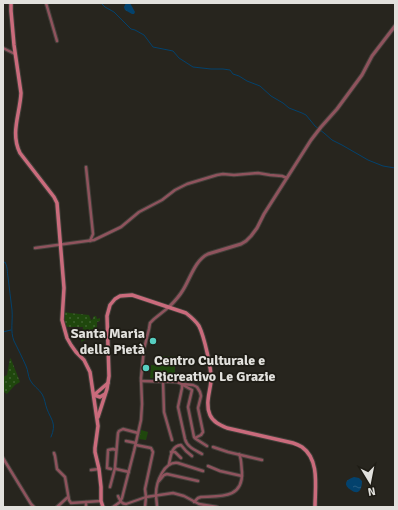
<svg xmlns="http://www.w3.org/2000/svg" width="398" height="510" font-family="Signika,sans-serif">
<defs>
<pattern id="grass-dots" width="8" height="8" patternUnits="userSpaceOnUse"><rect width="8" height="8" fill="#1f470d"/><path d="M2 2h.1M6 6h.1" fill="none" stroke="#3f6130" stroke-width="1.8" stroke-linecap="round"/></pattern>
<pattern id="park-tufts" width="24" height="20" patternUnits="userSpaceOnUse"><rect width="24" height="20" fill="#1f470d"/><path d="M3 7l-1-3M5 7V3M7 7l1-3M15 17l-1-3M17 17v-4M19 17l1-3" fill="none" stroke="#3f6130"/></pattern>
<pattern id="water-ripples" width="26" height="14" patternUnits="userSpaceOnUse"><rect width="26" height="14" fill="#03426d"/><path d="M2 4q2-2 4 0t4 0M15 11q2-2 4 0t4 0" fill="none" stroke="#275d81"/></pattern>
</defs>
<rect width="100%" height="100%" fill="#27251e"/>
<g fill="url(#grass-dots)">
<path d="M65,312L70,313L89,315L91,320H92L94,316H96L97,319L100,318V321L97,322V334L92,336L90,335L87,339L81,342L83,327H67L65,323Z"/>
<path d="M10,358L11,359L20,382L15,385L7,394L4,392L3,390V377L7,375Z"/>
</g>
<path fill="url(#park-tufts)" d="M141,430L148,432L146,440L139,439Z"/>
<g fill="#1f470d">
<path d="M160,356L179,357V363L160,362Z"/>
<path d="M151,365L175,366V379L150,378Z"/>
</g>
<g fill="url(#water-ripples)">
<path d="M126,3H130L135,12L134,14H132L125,10L124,7Z"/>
<path d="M354,477L359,478L362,481C362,489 359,496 351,490C343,485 345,480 354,477Z"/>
</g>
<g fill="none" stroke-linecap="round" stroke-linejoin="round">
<g stroke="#03426d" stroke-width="1">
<path d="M101,3L105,7L114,12L131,29L135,30L144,35L153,47L173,51L179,58L193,67L211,69H223L230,70L233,74L239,76L247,81L260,86L271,96L283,103L289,108L302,113L306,115L315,126L324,133L332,140L342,145L368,160L383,166L395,168"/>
<path d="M3,263L5,262C8,268 7,272 8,277C9,288 11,299 12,310C13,321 10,331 14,341C18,349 22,357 26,366C28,370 28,376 30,380C33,386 39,389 42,394C45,399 45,404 47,409C51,420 57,423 51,437"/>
<path d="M3,332L11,330"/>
</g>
<defs>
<path id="pedestrian" d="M126,504L146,497"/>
<g id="minor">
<path d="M46,3L57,41"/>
<path d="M3,48L15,54"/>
<path d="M86,167L93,234L90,241"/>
<path d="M35,248L94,240L121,227L139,212L162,200L175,190L187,184L217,175L223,174L234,175L258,173L270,175L282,176L287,178"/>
<path d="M141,381L177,382L182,384L193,385L197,387L200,392L201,396L198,408L203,432L201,435L195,438"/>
<path d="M163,381L164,412L172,440"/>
<path d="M182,384V388L178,407L185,439C187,447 195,450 202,454"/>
<path d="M183,385L192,390L188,407L194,437L196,439L207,446"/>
<path d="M126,441L136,443"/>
<path d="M136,445L151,448L153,452L145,489L146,497L145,507"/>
<path d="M213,447L228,452L262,460"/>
<path d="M171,452H175L181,458"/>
<path d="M54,453L55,456L57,469L65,477L69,500L71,503L101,501"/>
<path d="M3,458L31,504L34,507"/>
<path d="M169,464C171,456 171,446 181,445L186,451L192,456"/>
<path d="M208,466L220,471L242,476"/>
<path d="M111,469L107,468L108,450L113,449L116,450"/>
<path d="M91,470L99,469"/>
<path d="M129,472L116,469L115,467L118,433L119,431L123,429L138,433"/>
<path d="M159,481L164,475L167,474L198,481"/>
<path d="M110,487L115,468"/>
<path d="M118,496C120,500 121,504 126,504"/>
<path d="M146,497L173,493L184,496L199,504L217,507"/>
<path d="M194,502L198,498L201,497C220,496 243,499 242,472C241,466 242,460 239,454"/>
<path d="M57,507L68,497"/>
<path d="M86,507V502"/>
<path d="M113,507L120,502L122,498L134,451L141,420L142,404L141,378L144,349L149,329L150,323L154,319L169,307"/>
<path d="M157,507C157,503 156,498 156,494C156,482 164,461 178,463L203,471"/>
</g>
<path id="tertiary" d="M169,307C174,302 179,297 183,290C190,279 195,260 208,254L241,244L246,241L251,236L257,228L264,214L311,140L321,127L337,109L362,75L372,56L395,26"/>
<g id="secondary">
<path d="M11,3V11L14,45L21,93C20,114 10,133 20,153L54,197L57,203L64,288L62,320L67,338L71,345L76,352L84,360L90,372L98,426L95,448V452L99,469L101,487V501L103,507"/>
<path d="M94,395L108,383"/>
<path d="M94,395L100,397L105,394"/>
<path d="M98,417L107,389L109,376L107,316L110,305L115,299L120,296L132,295L186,313C191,317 196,321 199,326C204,336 212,370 211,381C210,392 205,404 210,415C213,422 220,425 227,428L293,443C296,444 299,445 302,447C320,460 315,487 315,507"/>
</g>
</defs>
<use href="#pedestrian" stroke="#413f39" stroke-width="4"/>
<use href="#minor" stroke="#413f39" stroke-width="4.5"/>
<use href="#tertiary" stroke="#413f39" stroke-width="5"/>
<use href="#secondary" stroke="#413f39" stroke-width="5.5"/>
<use href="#pedestrian" stroke="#8f535d" stroke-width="2"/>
<use href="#minor" stroke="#8f535d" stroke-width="2.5"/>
<use href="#tertiary" stroke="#8f535d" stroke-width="3"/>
<use href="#secondary" stroke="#ca6b7c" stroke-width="3.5"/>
</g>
<g fill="#57cec1" stroke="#1e1c15" stroke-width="1.5">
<circle cx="153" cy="341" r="4"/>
<circle cx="146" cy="368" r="4"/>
</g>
<g text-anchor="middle" stroke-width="3.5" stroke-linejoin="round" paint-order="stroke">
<g font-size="14" font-weight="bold" fill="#e2e1dd" stroke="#1e1c15" text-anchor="end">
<text x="145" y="338">Santa Maria<tspan x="145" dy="16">della Pietà</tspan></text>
<text x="154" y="365" text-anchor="start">Centro Culturale e<tspan x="154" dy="16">Ricreativo Le Grazie</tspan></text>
</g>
</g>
<rect width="398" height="510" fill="none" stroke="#e2e1dd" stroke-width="8"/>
<g transform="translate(370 482) rotate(170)" stroke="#1e1c15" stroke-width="3" paint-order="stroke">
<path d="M0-3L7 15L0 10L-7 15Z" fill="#e2e1dd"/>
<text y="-6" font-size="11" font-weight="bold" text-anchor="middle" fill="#e2e1dd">N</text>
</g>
</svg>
